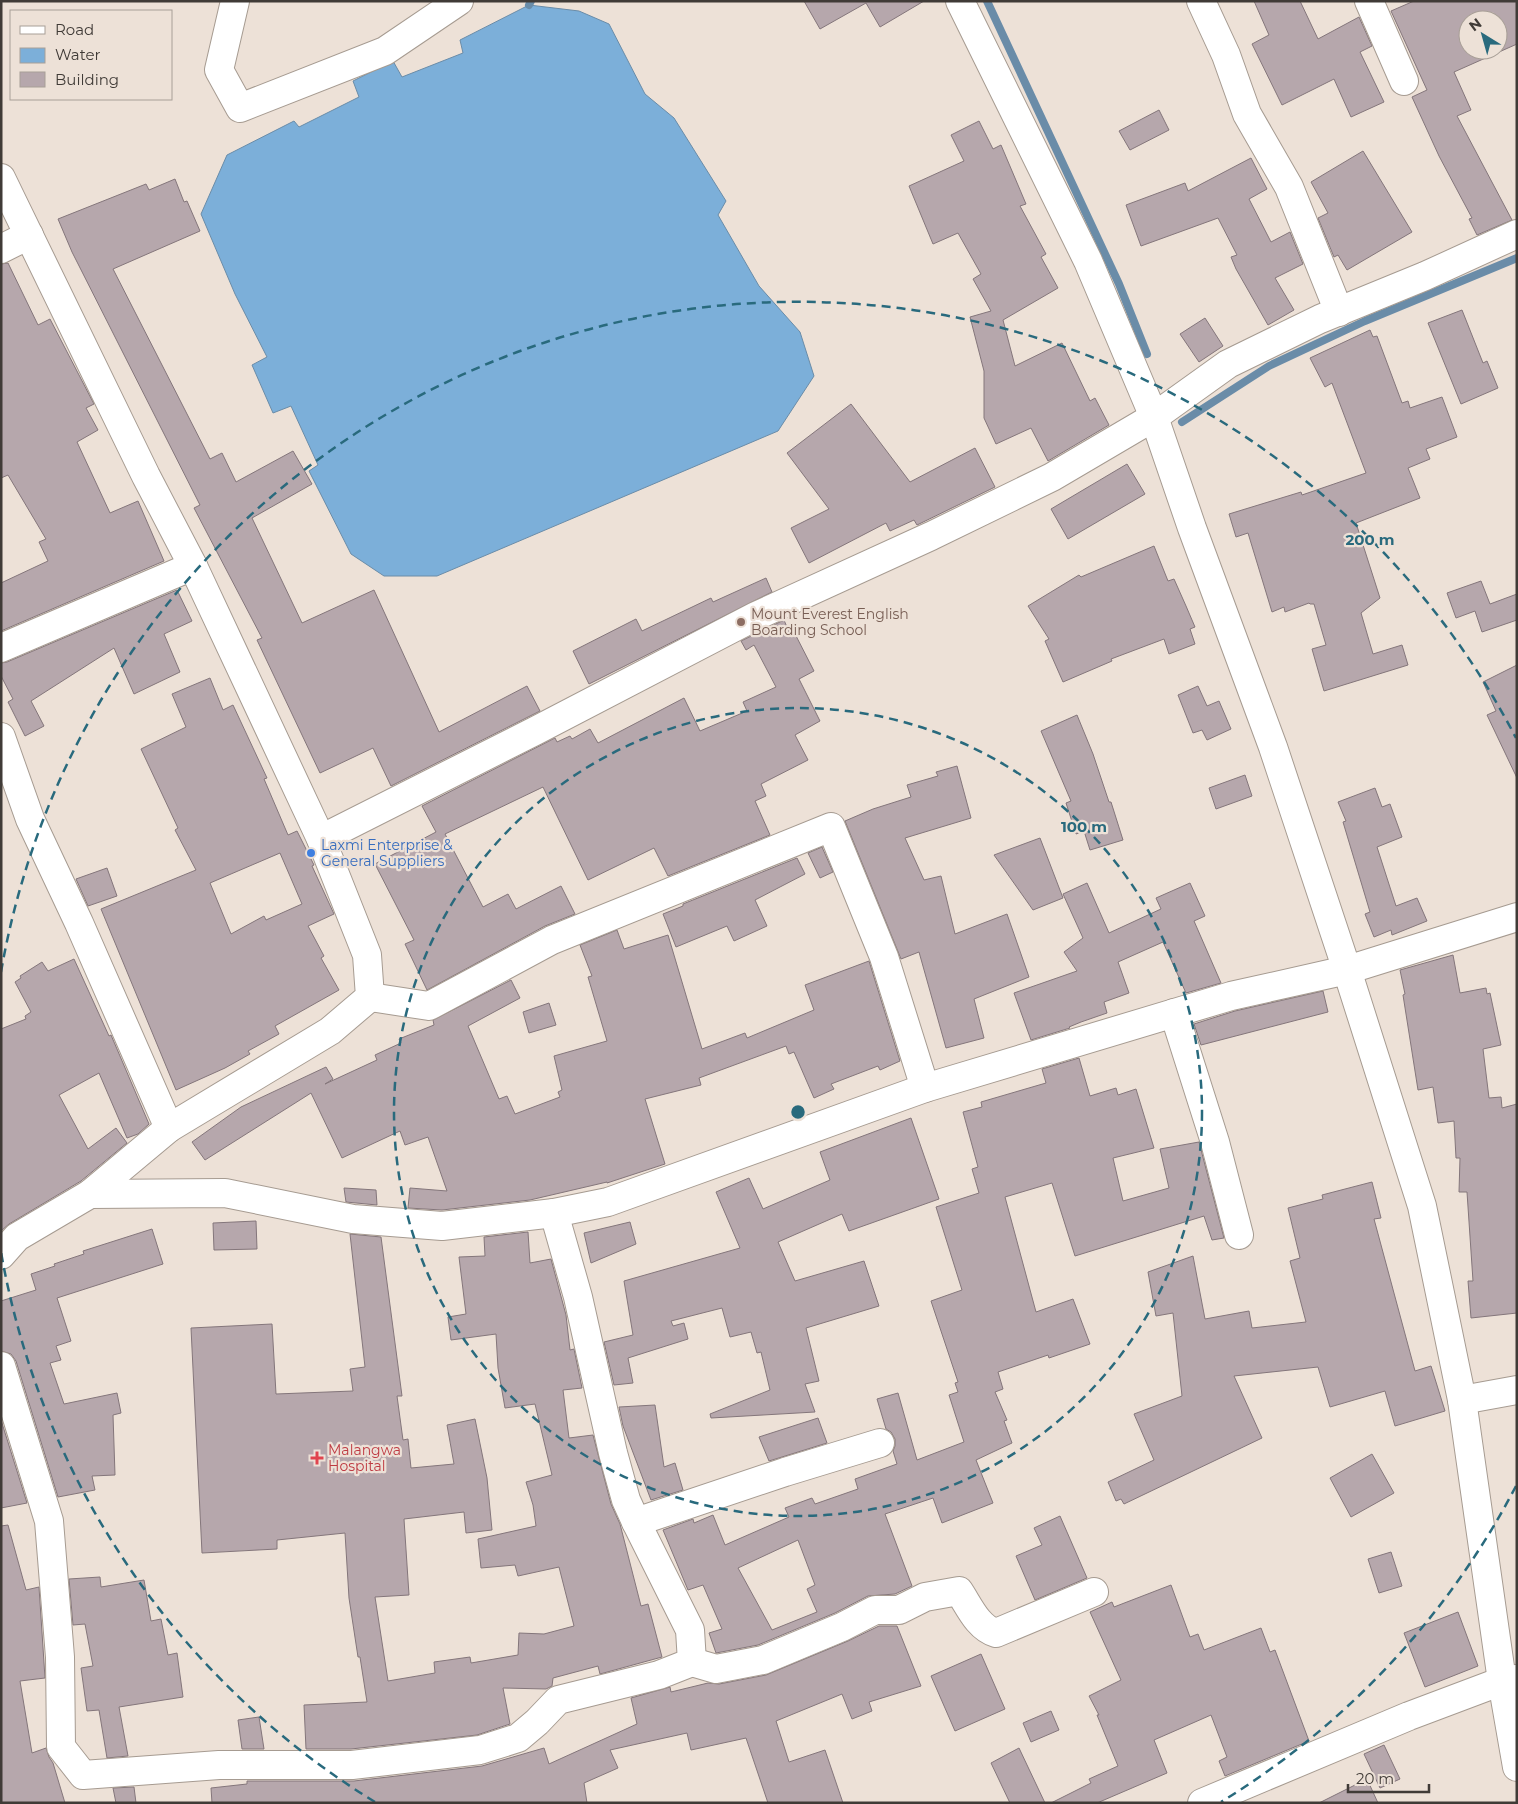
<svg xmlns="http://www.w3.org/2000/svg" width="1518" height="1804" font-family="Montserrat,sans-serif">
<rect width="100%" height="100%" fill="#ede1d7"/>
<path fill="#7cafd9" stroke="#6a8ca8" d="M529,5L579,11L609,24L645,94L674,118L726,201L718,215L759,286L800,332L814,376L778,431L437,576H384L351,554L309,471L318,465L291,406L273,413L252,365L267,357L235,294L201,214L227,155L294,121L299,127L359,97L353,81L393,61L402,77L463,53L460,40Z"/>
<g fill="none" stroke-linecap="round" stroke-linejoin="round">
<g stroke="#6a8ca8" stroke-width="8">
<path d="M987,1L1119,284L1147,354"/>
<path d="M529,5L531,1"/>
<path d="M1182,422L1269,366L1365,321L1517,258"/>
</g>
</g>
<g fill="#b6a7ac" stroke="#84767b" fill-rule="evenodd">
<path d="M804,1H924L880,27L866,3L820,29Z"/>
<path d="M1254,1H1300L1318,39L1359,17L1372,46L1360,52L1384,102L1351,117L1334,79L1282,105L1252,44L1269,35Z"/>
<path d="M1414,1H1517V44L1454,72L1471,110L1457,116L1512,220L1477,235L1469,219L1472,218L1439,156L1412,97L1427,90L1391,11ZM1468,20H1498V50H1468Z"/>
<path d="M1159,110L1169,130L1130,150L1119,131Z"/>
<path d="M979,121L993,149L1001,145L1026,204L1020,206L1046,254L1041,257L1058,288L1003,320L1015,366L1062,343L1090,401L1095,398L1109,425L1048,461L1031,428L996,444L984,418V371L970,317L991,311L973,279L981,274L958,233L933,244L909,186L964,161L951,135Z"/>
<path d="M1363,151L1412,232L1347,270L1338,255L1334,257L1318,218L1328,213L1311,182Z"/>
<path d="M1251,158L1267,189L1249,199L1271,242L1290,232L1303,264L1275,278L1294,310L1268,325L1236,269L1231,257L1237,255L1218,218L1141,246L1126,205L1185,183L1188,191Z"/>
<path d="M175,179L184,202L187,201L200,231L113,269L210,459L222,453L236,482L293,451L312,484L252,518L302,623L374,590L439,732L527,686L540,711L391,786L373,748L320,773L257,640L262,638L194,508L200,505L72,252L58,219L146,184L149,190Z"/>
<path d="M8,263L38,325L50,319L94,404L86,408L98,430L77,442L110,513L138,501L164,561L1,631V583L48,561L39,542L46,539L8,475L1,478V264Z"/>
<path d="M1462,310L1483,363L1487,361L1498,388L1461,404L1428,323Z"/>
<path d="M1205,318L1223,346L1199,362L1180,334Z"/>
<path d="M1370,330L1373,337L1377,336L1402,403L1408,401L1410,408L1442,397L1457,437L1426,449L1430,459L1408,468L1420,498L1356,523L1380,598L1361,613L1373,654L1402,645L1408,665L1324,691L1312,649L1326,645L1314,604H1310L1309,603L1285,612L1284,607L1272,612L1248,533L1236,537L1229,514L1301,492L1302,495L1366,473L1332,383L1325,387L1310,358Z"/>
<path d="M851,404L910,482L975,448L995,487L917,525L914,520L890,531L886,523L809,563L791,528L829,509L787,453Z"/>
<path d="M1127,464L1145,494L1068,539L1051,509Z"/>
<path d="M1154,546L1168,581L1174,579L1186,606L1195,627L1190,629L1195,644L1169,654L1164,639L1111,659L1112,661L1063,682L1045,641L1049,639L1028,606L1079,575L1081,577Z"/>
<path d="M766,578L772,592L589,684L573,651L636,619L642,631L711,598L713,602Z"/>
<path d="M1481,581L1490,604L1517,594V620L1482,632L1475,611L1456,618L1447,593Z"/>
<path d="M177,590L192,621L164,634L180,672L134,694L114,648L31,701L44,726L25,736L8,702L13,699L1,676V663L7,662Z"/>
<path d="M784,620L789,632L793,630L814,671L799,679L820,721L795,735L808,760L761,784L766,796L755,801L770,835L668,876L654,848L588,880L543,787L445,834L483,907L508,894L516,909L561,886L575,914L545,926L427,990L405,944L414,940L375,864L436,832L422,806L555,738L557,742L570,736L572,739L590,729L598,743L684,698L700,731L747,711L743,702L776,687L754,645L746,650L741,641Z"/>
<path d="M1517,665V778L1487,715L1496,711L1483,682Z"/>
<path d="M210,678L223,710L233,705L267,778L264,779L288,835L297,831L314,865L312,866L334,914L308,926L324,956L321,958L339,990L275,1026L279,1034L248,1051L250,1054L225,1068L176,1090L101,909L196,870L175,830L178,828L141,749L186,727L172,694ZM280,853L302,904L266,920L264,916L231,934L210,883Z"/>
<path d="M1198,686L1207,706L1219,701L1231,729L1207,740L1202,730L1193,733L1178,695Z"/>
<path d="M1077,715L1093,754L1109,802H1111L1123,840L1090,850L1084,831L1076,834L1066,803L1071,801L1041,731Z"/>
<path d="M957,766L971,818L905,838L924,880L941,876L955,934L1007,914L1029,977L974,999L984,1038L946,1048L919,952L901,959L845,821L873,809L911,797L907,785L938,776L936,772Z"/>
<path d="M1245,775L1252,796L1216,809L1209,788Z"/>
<path d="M1375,788L1382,807L1390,804L1402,837L1377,847L1396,906L1417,898L1427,921L1392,935L1391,930L1374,937L1365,914L1370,912L1343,822L1346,821L1338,802Z"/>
<path d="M1040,838L1063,898L1033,910L994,855Z"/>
<path d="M822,847L833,872L820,878L808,853Z"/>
<path d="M797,858L805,874L755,900L767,926L734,941L727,926L676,947L663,914L683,906V904Z"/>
<path d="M107,868L117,896L88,906L76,879Z"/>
<path d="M1087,883L1109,933L1161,909L1156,898L1190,883L1205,916L1194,921L1221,983L1186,993L1163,942L1118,962L1129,993L1104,1002L1107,1013L1081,1022L1069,1027L1070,1028L1031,1040L1014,993L1077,971L1064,952L1083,938L1063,894Z"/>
<path d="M617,930L624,949L668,935L702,1049L745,1033L747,1038L814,1010L805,985L869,961L900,1061L880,1070L878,1066L831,1084L834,1089L814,1098L794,1052L789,1054L786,1046L699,1078L701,1085L645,1099L665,1164L607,1183V1182L530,1200L442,1210L408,1208L410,1188L447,1191L428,1137L405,1145L400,1131L342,1158L311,1093L205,1160L192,1142L241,1107L326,1067L333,1079L325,1084L377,1060L375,1055L401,1043L399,1039L434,1025L433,1020L511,980L520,998L468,1026L499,1099L507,1096L515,1114L560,1097L558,1092L562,1090L554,1056L607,1041L588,977L592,976L580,945Z"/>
<path d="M1453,955L1460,993L1486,988L1487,994L1490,993L1501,1045L1483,1049L1489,1098L1501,1097L1502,1108L1517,1104V1313L1471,1318L1468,1281H1473L1467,1192H1459L1460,1158H1456L1454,1121L1438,1123L1433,1087L1418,1090L1403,995L1405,994L1400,970Z"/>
<path d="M74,959L109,1036L111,1035L149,1124L138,1134L127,1138L99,1073L59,1095L88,1149L116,1128L127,1143L81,1181L9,1224L1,1231V1029L26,1019L25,1016L31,1012L15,982L21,978L20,976L42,962L48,971Z"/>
<path d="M1323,991L1328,1012L1201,1045L1194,1024L1235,1011Z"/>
<path d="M549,1003L556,1025L529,1033L523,1012Z"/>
<path d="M1079,1058L1090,1096L1116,1088L1118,1095L1136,1089L1154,1148L1113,1158L1123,1201L1169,1188L1160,1149L1199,1142L1224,1238L1212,1240L1204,1216L1075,1256L1052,1183L1005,1197L1036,1312L1073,1299L1090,1344L1049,1358L1048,1355L998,1372L1003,1389L995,1392L1007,1420L1004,1421L1012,1443L976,1460L993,1503L942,1523L933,1498L885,1514L912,1586L895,1594L868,1596L835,1613L758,1645L716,1653L709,1633L722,1629L703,1585L688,1590L663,1530L693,1519L694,1523L713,1515L725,1545L789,1517L785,1508L812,1498L815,1504L858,1489L855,1479L897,1464L893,1451L895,1446V1439L891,1432L886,1429L877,1399L898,1393L917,1460L964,1442L949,1395L958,1392L955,1383L958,1382L931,1301L962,1290L936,1207L979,1193L972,1169L978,1167L963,1112L982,1107L981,1102L1046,1083L1042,1069ZM798,1540L815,1585L807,1589L817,1612L772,1630L738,1568Z"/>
<path d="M911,1118L939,1199L849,1231L842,1214L778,1242L795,1281L864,1261L879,1306L806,1328L819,1381L805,1384L815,1412L711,1418L710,1414L770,1390L761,1352L757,1353L751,1332L730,1337L722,1308L671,1321L673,1326L684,1323L688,1339L628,1358L633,1383L614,1385L604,1342L633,1335L624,1281L740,1248L716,1192L749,1178L763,1209L830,1180L820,1152Z"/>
<path d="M1372,1182L1381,1218L1374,1219L1415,1371L1431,1366L1445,1411L1395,1426L1385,1391L1330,1407L1318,1367L1234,1376L1262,1438L1124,1504L1121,1499L1116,1501L1108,1482L1154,1460L1134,1414L1182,1396L1173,1313L1156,1316L1148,1272L1193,1256L1205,1319L1249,1311L1252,1328L1306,1322L1290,1261L1300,1258L1288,1208L1323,1199L1322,1195Z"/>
<path d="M344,1188L376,1190L377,1205L346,1202Z"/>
<path d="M256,1221L257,1249L214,1250L213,1223Z"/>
<path d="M630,1222L636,1244L591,1263L584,1233Z"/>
<path d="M152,1229L163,1264L57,1298L71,1341L56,1346L61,1360L50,1363L64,1404L117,1393L121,1413L113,1415L115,1475L92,1476L95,1490L58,1497L16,1361L11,1354L1,1351V1301L36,1290L31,1274L55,1266L54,1264L84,1254L83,1251Z"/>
<path d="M528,1232L530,1263L551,1259L566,1315L570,1350L574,1349L582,1388L563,1390L569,1438L593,1435L611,1504L620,1524L641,1606L648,1604L662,1657L600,1674L598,1666L553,1678L552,1686L546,1689L503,1688L510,1724L477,1735L351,1749H306L304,1705L367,1702L360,1657H358L349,1598L345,1533L277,1540V1549L202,1553L191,1328L272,1324L276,1394L353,1391L350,1369L365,1367L350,1234L381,1237L402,1396H397L403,1440L408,1439L411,1468L454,1464L447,1425L475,1419L487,1478L492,1530L466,1533L464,1512L404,1519L409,1595L375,1597L388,1681L435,1673L434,1662L470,1657L471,1663L518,1655L519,1633L544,1634L574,1626L559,1567L518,1576L515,1565L481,1568L478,1539L536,1526L533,1505L526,1482L552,1475L535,1404L505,1408L498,1368L496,1334L451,1340L448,1317L466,1314L459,1257L485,1256L484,1237Z"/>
<path d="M655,1405L664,1467L675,1463L683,1490L651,1500L623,1426L619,1407Z"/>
<path d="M818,1418L827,1443L769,1461L759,1437Z"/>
<path d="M1,1420L27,1503L1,1508Z"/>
<path d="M1372,1454L1394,1493L1351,1517L1330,1478Z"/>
<path d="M1060,1516L1087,1578L1035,1600L1016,1556L1042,1545L1034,1528Z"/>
<path d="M8,1525L26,1590L39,1587L45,1678L20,1681L32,1753L46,1748L49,1757L53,1763L65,1803H1V1526Z"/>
<path d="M1391,1552L1402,1586L1379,1593L1368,1559Z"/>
<path d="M100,1577L101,1587L144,1580L151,1621L161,1619L168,1655L177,1653L183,1697L119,1707L128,1756L107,1758L99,1710L87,1711L81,1668L93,1666L85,1624L73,1625L69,1579Z"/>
<path d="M1171,1585L1190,1637L1198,1634L1204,1650L1261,1628L1270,1652L1275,1650L1309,1741L1225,1776L1219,1761L1227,1757L1211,1715L1154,1740L1167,1773L1097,1803H1051L1091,1783L1089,1779L1118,1766L1097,1715H1099L1089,1696L1121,1680L1090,1612L1112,1602L1114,1607Z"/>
<path d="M1458,1612L1478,1666L1425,1687L1404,1633Z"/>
<path d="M879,1626H897L921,1686L869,1702L872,1711L852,1719L842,1694L776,1721L789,1762L825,1750L843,1803H768L746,1738L691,1750L687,1733L610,1750L618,1768L584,1783L587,1803H212L211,1788L247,1784V1781H354L482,1766L544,1748L549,1764L637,1724L631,1698L670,1687L671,1692L708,1683L719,1684L766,1675L848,1641Z"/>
<path d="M981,1654L1005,1709L955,1731L931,1676Z"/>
<path d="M1051,1711L1059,1730L1031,1742L1023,1723Z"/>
<path d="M259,1717L264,1749H242L238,1720Z"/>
<path d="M1384,1745L1400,1779L1380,1788L1364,1754Z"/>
<path d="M1019,1748L1045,1803H1010L991,1763Z"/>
<path d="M1367,1779L1378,1803H1319Z"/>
<path d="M134,1787L136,1803H116L113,1788Z"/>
</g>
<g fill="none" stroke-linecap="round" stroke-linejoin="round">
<defs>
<g id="minor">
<path d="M235,1L219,70L240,108L385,51L459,1"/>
<path d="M1201,1L1226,55L1247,114L1289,187L1339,312"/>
<path d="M1369,1L1404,81"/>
<path d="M1,249L29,235"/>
<path d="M1,648L193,566"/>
<path d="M1,737L30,819L79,923L169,1128"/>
<path d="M321,839L535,731L756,616L931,536L1052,477L1154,417L1228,364L1320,319L1425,276L1517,234"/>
<path d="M370,997L429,1006L552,940L831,827L884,957L925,1088"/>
<path d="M1174,1013L1215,1142L1239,1235"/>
<path d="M90,1194L225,1193L353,1219L442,1226L554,1213L608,1202L925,1088L1231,996L1347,970L1517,917"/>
<path d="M1,1366L49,1521L60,1657L61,1747L83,1775L219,1765H352L480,1750L518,1738L537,1722L558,1700L659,1675L692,1662L690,1630L636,1522L626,1500L613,1453L578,1297L554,1213"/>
<path d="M1462,1400L1517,1390"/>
<path d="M636,1522L785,1472L880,1443"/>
<path d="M692,1662L716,1669L763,1660L842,1627L875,1610H899L925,1597L959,1591C969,1606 978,1628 996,1633L1094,1592"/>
<path d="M1202,1803L1409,1716L1502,1681L1517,1679"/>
</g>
<g id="major">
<path d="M960,1L1088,261L1154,417L1192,528L1273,747L1347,970L1422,1206L1462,1400L1502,1681L1517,1767"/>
<path d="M1,178L146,476L193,566L321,839L367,955L370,997L330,1031L169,1128L90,1194L17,1237L1,1255"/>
</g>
</defs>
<use href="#minor" stroke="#a69b91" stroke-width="30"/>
<use href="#major" stroke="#a69b91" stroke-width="30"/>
<use href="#minor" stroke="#fff" stroke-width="28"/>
<use href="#major" stroke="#fff" stroke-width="28"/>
</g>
<g fill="none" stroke="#296a7d" stroke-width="2.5" stroke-dasharray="9 6">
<circle cx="798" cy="1112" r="404"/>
<path d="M1516 1486A809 809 0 0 1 1221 1802M375 1802A809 809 0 0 1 1 1252M1 972A809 809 0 0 1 1516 738"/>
</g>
<circle fill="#8d6e63" stroke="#ede1d7" stroke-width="2" cx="741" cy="622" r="5"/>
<circle fill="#3f7fe0" stroke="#ede1d7" stroke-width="2" cx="311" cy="853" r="5"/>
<path fill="#e0444e" stroke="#ede1d7" stroke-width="2" d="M314.5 1450.5h5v5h5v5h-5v5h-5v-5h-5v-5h5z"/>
<g text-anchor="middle" stroke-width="4.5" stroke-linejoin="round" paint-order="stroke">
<g font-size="14" fill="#785e54" stroke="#ede1d7" text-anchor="start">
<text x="751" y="619">Mount Everest English<tspan x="751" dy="16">Boarding School</tspan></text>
</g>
<g font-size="14" fill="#366cbe" stroke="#ede1d7" text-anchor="start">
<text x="321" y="850">Laxmi Enterprise &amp;<tspan x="321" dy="16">General Suppliers</tspan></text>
</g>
<g font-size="14" fill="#be3a42" stroke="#ede1d7" text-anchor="start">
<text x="328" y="1455">Malangwa<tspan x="328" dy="16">Hospital</tspan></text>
</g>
</g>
<circle cx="798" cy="1112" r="8" fill="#296a7d" stroke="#ede1d7" stroke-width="2.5"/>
<g font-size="15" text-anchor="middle" font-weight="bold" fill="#296a7d" stroke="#ede1d7" stroke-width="4.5" stroke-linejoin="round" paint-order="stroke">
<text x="1370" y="545">200 m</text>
<text x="1084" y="832">100 m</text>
</g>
<rect width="1518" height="1804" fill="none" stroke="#403b37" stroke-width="5"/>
<rect x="10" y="10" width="162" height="90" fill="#ede1d7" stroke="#a89f97"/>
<rect x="20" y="26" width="25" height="8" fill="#ffffff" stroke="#a89f97"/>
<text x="55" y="35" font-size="15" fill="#403b37">Road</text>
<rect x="20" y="48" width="25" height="15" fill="#7cafd9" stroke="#a89f97"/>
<text x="55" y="60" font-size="15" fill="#403b37">Water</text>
<rect x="20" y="72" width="25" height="15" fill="#b6a7ac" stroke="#a89f97"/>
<text x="55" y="85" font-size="15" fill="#403b37">Building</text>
<g transform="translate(1483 35) rotate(323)"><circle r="24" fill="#ede1d7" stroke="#a89f97"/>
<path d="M0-4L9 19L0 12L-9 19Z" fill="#296a7d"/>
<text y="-8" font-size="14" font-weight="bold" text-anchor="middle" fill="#403b37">N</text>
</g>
<path d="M1348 1784v8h81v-8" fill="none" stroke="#403b37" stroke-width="2.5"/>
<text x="1356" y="1784" font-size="15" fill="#403b37" stroke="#ede1d7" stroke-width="4" paint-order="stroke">20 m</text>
</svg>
